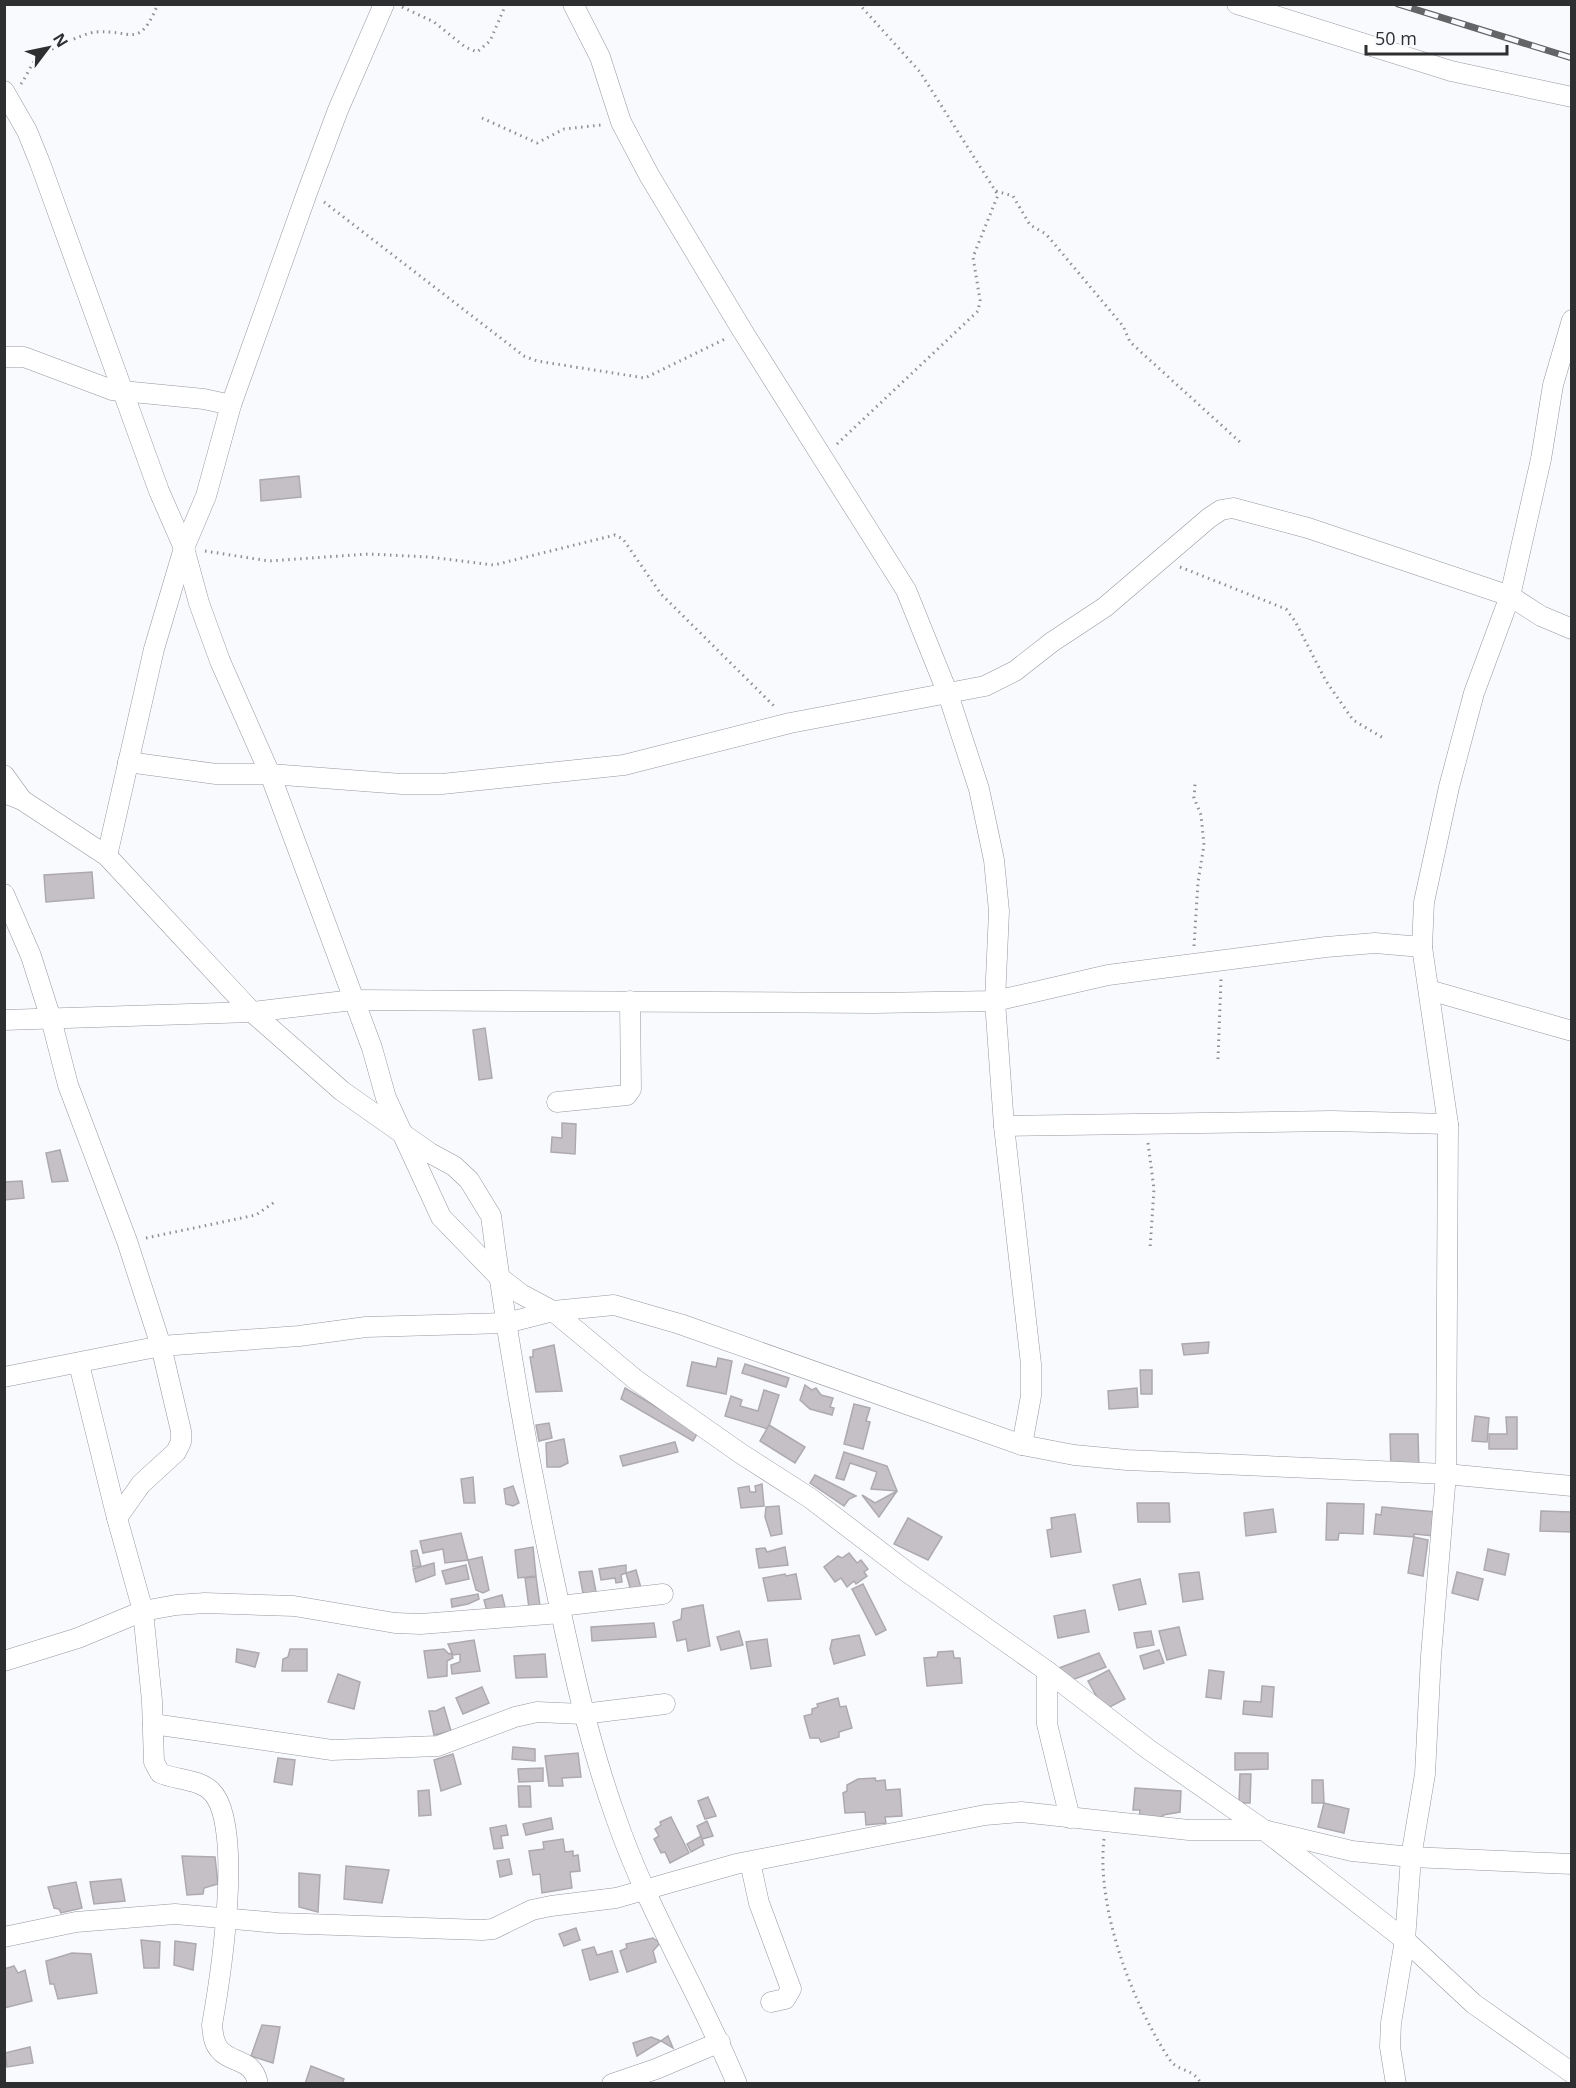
<svg xmlns="http://www.w3.org/2000/svg" width="1576" height="2088" font-family="'Open Sans',sans-serif">
<rect width="100%" height="100%" fill="#f8fafe"/>
<g fill="#c5c0c6" stroke="#ada9ae" stroke-width="1.5">
<path d="M299,476L301,497L261,501L260,480Z"/>
<path d="M92,872L94,898L46,902L44,875Z"/>
<path d="M485,1028L492,1078L479,1080L473,1030Z"/>
<path d="M562,1123L576,1124L575,1154L551,1152L552,1137L562,1138Z"/>
<path d="M60,1150L68,1181L52,1182L46,1153Z"/>
<path d="M22,1181L24,1198L4,1200V1182Z"/>
<path d="M1209,1342L1208,1353L1184,1355L1182,1344Z"/>
<path d="M554,1345L562,1391L536,1392L530,1357H533V1350Z"/>
<path d="M718,1358L732,1361L726,1394L687,1386L692,1362L716,1367Z"/>
<path d="M745,1364L789,1378L786,1387L742,1373Z"/>
<path d="M1140,1370H1152V1394H1141Z"/>
<path d="M805,1385L812,1390L816,1388L821,1395L833,1398L830,1407L834,1408L832,1415L810,1409L800,1400Z"/>
<path d="M625,1388L698,1432L693,1441L621,1399Z"/>
<path d="M1137,1388L1138,1407L1109,1409L1108,1391Z"/>
<path d="M764,1390L779,1395L768,1429L725,1416L731,1396L742,1400L740,1406L758,1411Z"/>
<path d="M854,1404L870,1408L866,1421L870,1422L863,1449L844,1444Z"/>
<path d="M1475,1416L1489,1418L1487,1442L1472,1441Z"/>
<path d="M1506,1417H1517V1449H1489V1434H1507Z"/>
<path d="M549,1423L552,1438L539,1441L536,1425Z"/>
<path d="M769,1425L805,1447L795,1463L760,1441Z"/>
<path d="M1390,1434H1418L1419,1471H1391Z"/>
<path d="M564,1439L568,1463L560,1467H547L546,1443Z"/>
<path d="M675,1442L678,1452L623,1466L620,1456Z"/>
<path d="M844,1452L887,1466L897,1491L871,1489L877,1472L850,1463L844,1480L836,1478Z"/>
<path d="M815,1475L856,1496L849,1499L844,1506L810,1483Z"/>
<path d="M473,1477L475,1503H464L461,1479Z"/>
<path d="M762,1484L764,1506L741,1508L738,1488L749,1486L750,1492H756L755,1486Z"/>
<path d="M513,1486L519,1503L513,1506L506,1504L504,1489Z"/>
<path d="M897,1491L879,1517L862,1495L875,1503Z"/>
<path d="M1137,1503H1169L1170,1522H1138Z"/>
<path d="M1327,1503L1364,1504L1363,1534L1339,1533L1338,1540H1326Z"/>
<path d="M779,1506L782,1534L771,1536L765,1517L766,1507Z"/>
<path d="M1382,1507L1436,1512L1434,1536L1414,1534V1537L1374,1534L1376,1514L1381,1515Z"/>
<path d="M1273,1509L1276,1532L1246,1536L1244,1513Z"/>
<path d="M1541,1511L1572,1512V1532L1540,1531Z"/>
<path d="M1075,1514L1081,1552L1051,1557L1047,1530L1052,1529L1051,1518Z"/>
<path d="M908,1518L942,1537L928,1560L894,1544Z"/>
<path d="M461,1533L468,1560L445,1563L443,1549L423,1553L420,1541Z"/>
<path d="M1414,1537L1428,1540L1423,1576L1408,1573Z"/>
<path d="M533,1547L536,1576L518,1578L515,1550Z"/>
<path d="M785,1547L788,1565L759,1568L756,1549L765,1548L767,1552Z"/>
<path d="M1488,1549L1509,1554L1505,1575L1484,1570Z"/>
<path d="M417,1550L421,1566L413,1567L411,1551Z"/>
<path d="M849,1553L857,1563L861,1560L868,1569L864,1572L867,1576L856,1584L854,1581L847,1587L841,1578L835,1582L824,1567L838,1556L842,1558Z"/>
<path d="M482,1557L489,1590L483,1593L476,1590L468,1560Z"/>
<path d="M434,1563L435,1575L416,1582L413,1569Z"/>
<path d="M466,1565L469,1579L446,1584L442,1571Z"/>
<path d="M626,1565V1573L621,1575L622,1582L616,1583L615,1578L601,1580L599,1569Z"/>
<path d="M636,1570L641,1588L631,1591L626,1573Z"/>
<path d="M592,1571L597,1597L584,1599L579,1572Z"/>
<path d="M1199,1572L1203,1599L1183,1602L1179,1574Z"/>
<path d="M1457,1572L1483,1579L1478,1600L1452,1593Z"/>
<path d="M785,1574L786,1576L796,1574L801,1599L768,1601L763,1578Z"/>
<path d="M536,1577L540,1606L529,1608L525,1578Z"/>
<path d="M1140,1579L1146,1604L1119,1610L1113,1585Z"/>
<path d="M863,1584L886,1630L876,1635L852,1589Z"/>
<path d="M478,1594L479,1599L468,1604L452,1607L451,1599Z"/>
<path d="M502,1595L505,1607L487,1611L484,1600Z"/>
<path d="M703,1605L710,1646L688,1651L686,1639L677,1641L673,1622L681,1619L682,1609Z"/>
<path d="M1085,1610L1089,1632L1058,1638L1054,1616Z"/>
<path d="M654,1623L656,1637L592,1641L591,1627Z"/>
<path d="M1179,1627L1186,1655L1167,1660L1159,1631Z"/>
<path d="M739,1631L743,1645L721,1650L717,1637Z"/>
<path d="M1151,1631L1154,1645L1137,1648L1134,1633Z"/>
<path d="M859,1635L865,1655L834,1664L830,1649L832,1640Z"/>
<path d="M767,1639L771,1666L751,1669L746,1642Z"/>
<path d="M474,1640L480,1671L452,1674L451,1665L460,1662V1654L453,1655L448,1644Z"/>
<path d="M237,1649L259,1653L255,1667L236,1662Z"/>
<path d="M290,1649H307V1671H282L283,1659L288,1657Z"/>
<path d="M444,1649L449,1654L451,1653L453,1658L447,1661V1676L428,1678L424,1651Z"/>
<path d="M1159,1650L1164,1663L1144,1669L1140,1656Z"/>
<path d="M953,1651L954,1658H960L962,1683L927,1686L924,1658L937,1657L938,1652Z"/>
<path d="M1099,1653L1106,1667L1064,1683L1059,1668Z"/>
<path d="M545,1654L547,1677L516,1678L514,1656Z"/>
<path d="M1109,1670L1125,1699L1104,1710L1088,1681Z"/>
<path d="M1209,1670L1224,1672L1221,1699L1206,1697Z"/>
<path d="M338,1674L360,1682L354,1709L328,1702Z"/>
<path d="M1262,1686L1274,1687L1272,1717L1243,1714L1244,1701L1261,1702Z"/>
<path d="M482,1687L489,1703L463,1714L456,1698Z"/>
<path d="M838,1698L840,1707L846,1706L852,1728L839,1732V1737L821,1742L819,1738H810L804,1716L812,1714V1709L818,1707L817,1704Z"/>
<path d="M444,1707L451,1731L434,1735L429,1711H436Z"/>
<path d="M513,1747L535,1749V1761L512,1759Z"/>
<path d="M578,1753L581,1777L562,1778L563,1786H549L545,1756Z"/>
<path d="M1235,1753H1268V1769L1235,1770Z"/>
<path d="M453,1754L461,1784L441,1791L434,1760Z"/>
<path d="M278,1758L295,1760L292,1785L274,1782Z"/>
<path d="M543,1768V1781L519,1782L518,1769Z"/>
<path d="M1240,1774H1251L1250,1803H1239Z"/>
<path d="M875,1778L876,1781L885,1780L886,1790L900,1789L902,1816L885,1817L886,1823L866,1825L865,1812L845,1813L843,1793L847,1791V1785L858,1779Z"/>
<path d="M1312,1780H1323L1324,1803H1312Z"/>
<path d="M518,1786H530L531,1807H519Z"/>
<path d="M1135,1788L1181,1791L1180,1812L1163,1815L1162,1819L1139,1818L1140,1810H1133Z"/>
<path d="M429,1790L431,1815L419,1816L418,1791Z"/>
<path d="M708,1797L716,1816L705,1819L698,1801Z"/>
<path d="M1324,1803L1349,1809L1344,1833L1318,1827Z"/>
<path d="M671,1817L689,1853L670,1863L665,1852L661,1853L654,1839L659,1836L655,1829L661,1825L660,1822Z"/>
<path d="M551,1818L553,1829L526,1835L523,1824Z"/>
<path d="M707,1821L713,1836L702,1839L697,1826Z"/>
<path d="M506,1825L508,1835L501,1836L503,1848L494,1849L490,1828Z"/>
<path d="M701,1836L704,1845L691,1852L687,1844Z"/>
<path d="M563,1839L565,1852L573,1851V1856L578,1855L580,1871L570,1872L572,1888L542,1893L540,1874L533,1875L529,1851L544,1849L543,1842Z"/>
<path d="M182,1856L215,1857L218,1884L204,1888L203,1894L187,1895Z"/>
<path d="M509,1859L512,1874L500,1877L497,1861Z"/>
<path d="M346,1866L389,1870L382,1903L344,1899Z"/>
<path d="M299,1873L320,1875L318,1912L299,1907Z"/>
<path d="M121,1879L125,1901L94,1904L90,1882Z"/>
<path d="M76,1882L82,1908L61,1913L59,1909L54,1908L48,1887Z"/>
<path d="M576,1928L580,1940L564,1946L559,1934Z"/>
<path d="M653,1938L660,1943L653,1951L656,1962L627,1972L620,1951L627,1948L626,1944Z"/>
<path d="M141,1940L160,1942L159,1968H144Z"/>
<path d="M175,1941L196,1944L193,1970L174,1965Z"/>
<path d="M594,1947L597,1955L612,1951L618,1972L590,1980L582,1950Z"/>
<path d="M72,1953L91,1954L97,1993L58,1999L54,1984H50L46,1961Z"/>
<path d="M14,1966L18,1973L25,1970L32,2001L4,2008V1969Z"/>
<path d="M262,2025L280,2027L273,2063L251,2056Z"/>
<path d="M668,2036L673,2048L661,2041Z"/>
<path d="M651,2037L661,2041L637,2056L633,2043Z"/>
<path d="M30,2047L33,2063L7,2067L5,2053Z"/>
<path d="M311,2066L344,2079L342,2084H305Z"/>
</g>
<g fill="none" stroke-linecap="round" stroke-linejoin="round">
<defs>
<g id="street">
<path d="M573,4L600,57L621,122L649,175L742,330L906,590L948,694L979,789L994,860L999,911L995,1001L1004,1126L1031,1364V1396L1022,1445"/>
<path d="M1237,4L1451,71L1572,97"/>
<path d="M4,91L27,131L40,163L159,491L184,548L199,603L220,661L270,774L372,1048L386,1098L441,1217L499,1277L521,1294L553,1311L614,1305L680,1324L1022,1445L1074,1455L1127,1460L1446,1474L1572,1486"/>
<path d="M4,357H24L112,390L204,399L231,405"/>
<path d="M128,762L216,774H270L402,784H442L624,765L790,723L985,686L1015,671L1052,642L1105,607L1209,518L1221,510L1233,508L1308,528L1510,596L1541,616L1572,629"/>
<path d="M4,775L22,800"/>
<path d="M4,793L22,800L107,856L252,1012L342,1091L430,1153L454,1166L469,1180L491,1216C507,1338 528,1459 554,1580C571,1661 588,1740 616,1818C648,1911 700,1994 737,2084"/>
<path d="M107,856L154,649L184,548L206,496L231,405L308,190L338,110L384,4"/>
<path d="M4,894L31,956L51,1019L68,1085L127,1241L161,1346L181,1431V1442L176,1452L141,1484L117,1518L143,1611L152,1701L154,1762L160,1773C176,1780 199,1779 211,1791C245,1823 220,1980 212,2025C213,2033 213,2042 219,2049C230,2064 253,2057 258,2084"/>
<path d="M1429,990L1572,1031"/>
<path d="M4,1020L252,1012L353,1000L874,1003L995,1001L1108,975L1326,947L1375,943L1422,947"/>
<path d="M557,1102L627,1095L631,1089L630,1001"/>
<path d="M1004,1126L1332,1121L1448,1124"/>
<path d="M79,1364L117,1518"/>
<path d="M4,1377L161,1346L299,1336L366,1327L506,1323L553,1311L636,1380L740,1453L810,1498L907,1572L1047,1671L1148,1749L1264,1830L1405,1940L1474,2004L1572,2073"/>
<path d="M560,1606L663,1594"/>
<path d="M4,1661L78,1638L143,1611L176,1605L205,1603L294,1606L395,1623L421,1624L561,1613"/>
<path d="M1047,1671V1724L1070,1818"/>
<path d="M153,1724L332,1750L438,1746L515,1717L537,1712L583,1714L665,1704"/>
<path d="M750,1862L759,1903L791,1989L785,1999L771,2002"/>
<path d="M4,1937L76,1922L175,1914L278,1923L482,1930L493,1929L532,1910L551,1906L616,1898L736,1864L985,1815L1021,1812L1189,1830H1264L1352,1851L1411,1857L1572,1864"/>
<path d="M612,2084L656,2069L720,2042"/>
<path d="M1396,2084L1390,2047L1391,2023L1405,1940L1411,1857L1425,1774L1431,1656L1446,1474L1448,1124L1422,947L1424,902L1449,787L1474,693L1510,596L1541,459L1553,385L1572,320"/>
</g>
</defs>
<use href="#street" stroke="#95989e" stroke-width="21"/>
<g stroke="#8e9093" stroke-width="3" stroke-dasharray="1.5 4.5" stroke-linecap="butt">
<path d="M402,7L434,22L465,47L477,52L490,41L506,4"/>
<path d="M21,84C26,77 30,67 35,60C42,52 85,33 95,32C133,29 138,51 158,4"/>
<path d="M482,118L537,143L564,129L601,125"/>
<path d="M996,191L1013,196L1030,225L1046,234L1123,326L1130,342L1241,443"/>
<path d="M324,202L524,356L537,361L645,378L727,338"/>
<path d="M837,444L978,311L980,300L973,257L998,195L920,72L859,4"/>
<path d="M205,551L269,561L368,554L429,557L494,565L615,535L623,539L661,594L776,708"/>
<path d="M1180,567L1286,609L1295,621L1326,681L1353,720L1385,739"/>
<path d="M1194,946L1198,882L1204,845L1201,815L1194,798L1195,784"/>
<path d="M1218,1059L1221,979"/>
<path d="M1148,1143L1154,1189L1150,1249"/>
<path d="M146,1238L256,1215L276,1201"/>
<path d="M1104,1839C1096,1908 1132,2003 1170,2060C1178,2072 1194,2068 1201,2084"/>
</g>
<use href="#street" stroke="#fff" stroke-width="20"/>
<defs>
<path id="rail" d="M1398,4L1572,58"/>
</defs>
<use href="#rail" stroke="#646567" stroke-width="7"/>
<use href="#rail" stroke="#f8fafe" stroke-width="4.5" stroke-dasharray="14" stroke-linecap="butt"/>
</g>
<rect width="1576" height="2088" fill="none" stroke="#2e2f31" stroke-width="12"/>
<g transform="translate(48 48) rotate(58)" stroke="#f8fafe" stroke-width="4.5" paint-order="stroke">
<path d="M0-4.5L10 22L0 15L-10 22Z" fill="#2e2f31"/>
<text y="-9" font-size="16" font-weight="bold" text-anchor="middle" fill="#2e2f31">N</text>
</g>
<path d="M1366 45v9h141v-9" fill="none" stroke="#2e2f31" stroke-width="3"/>
<text x="1375" y="45" font-size="18" fill="#2e2f31" stroke="#f8fafe" stroke-width="4.5" paint-order="stroke">50 m</text>
</svg>
